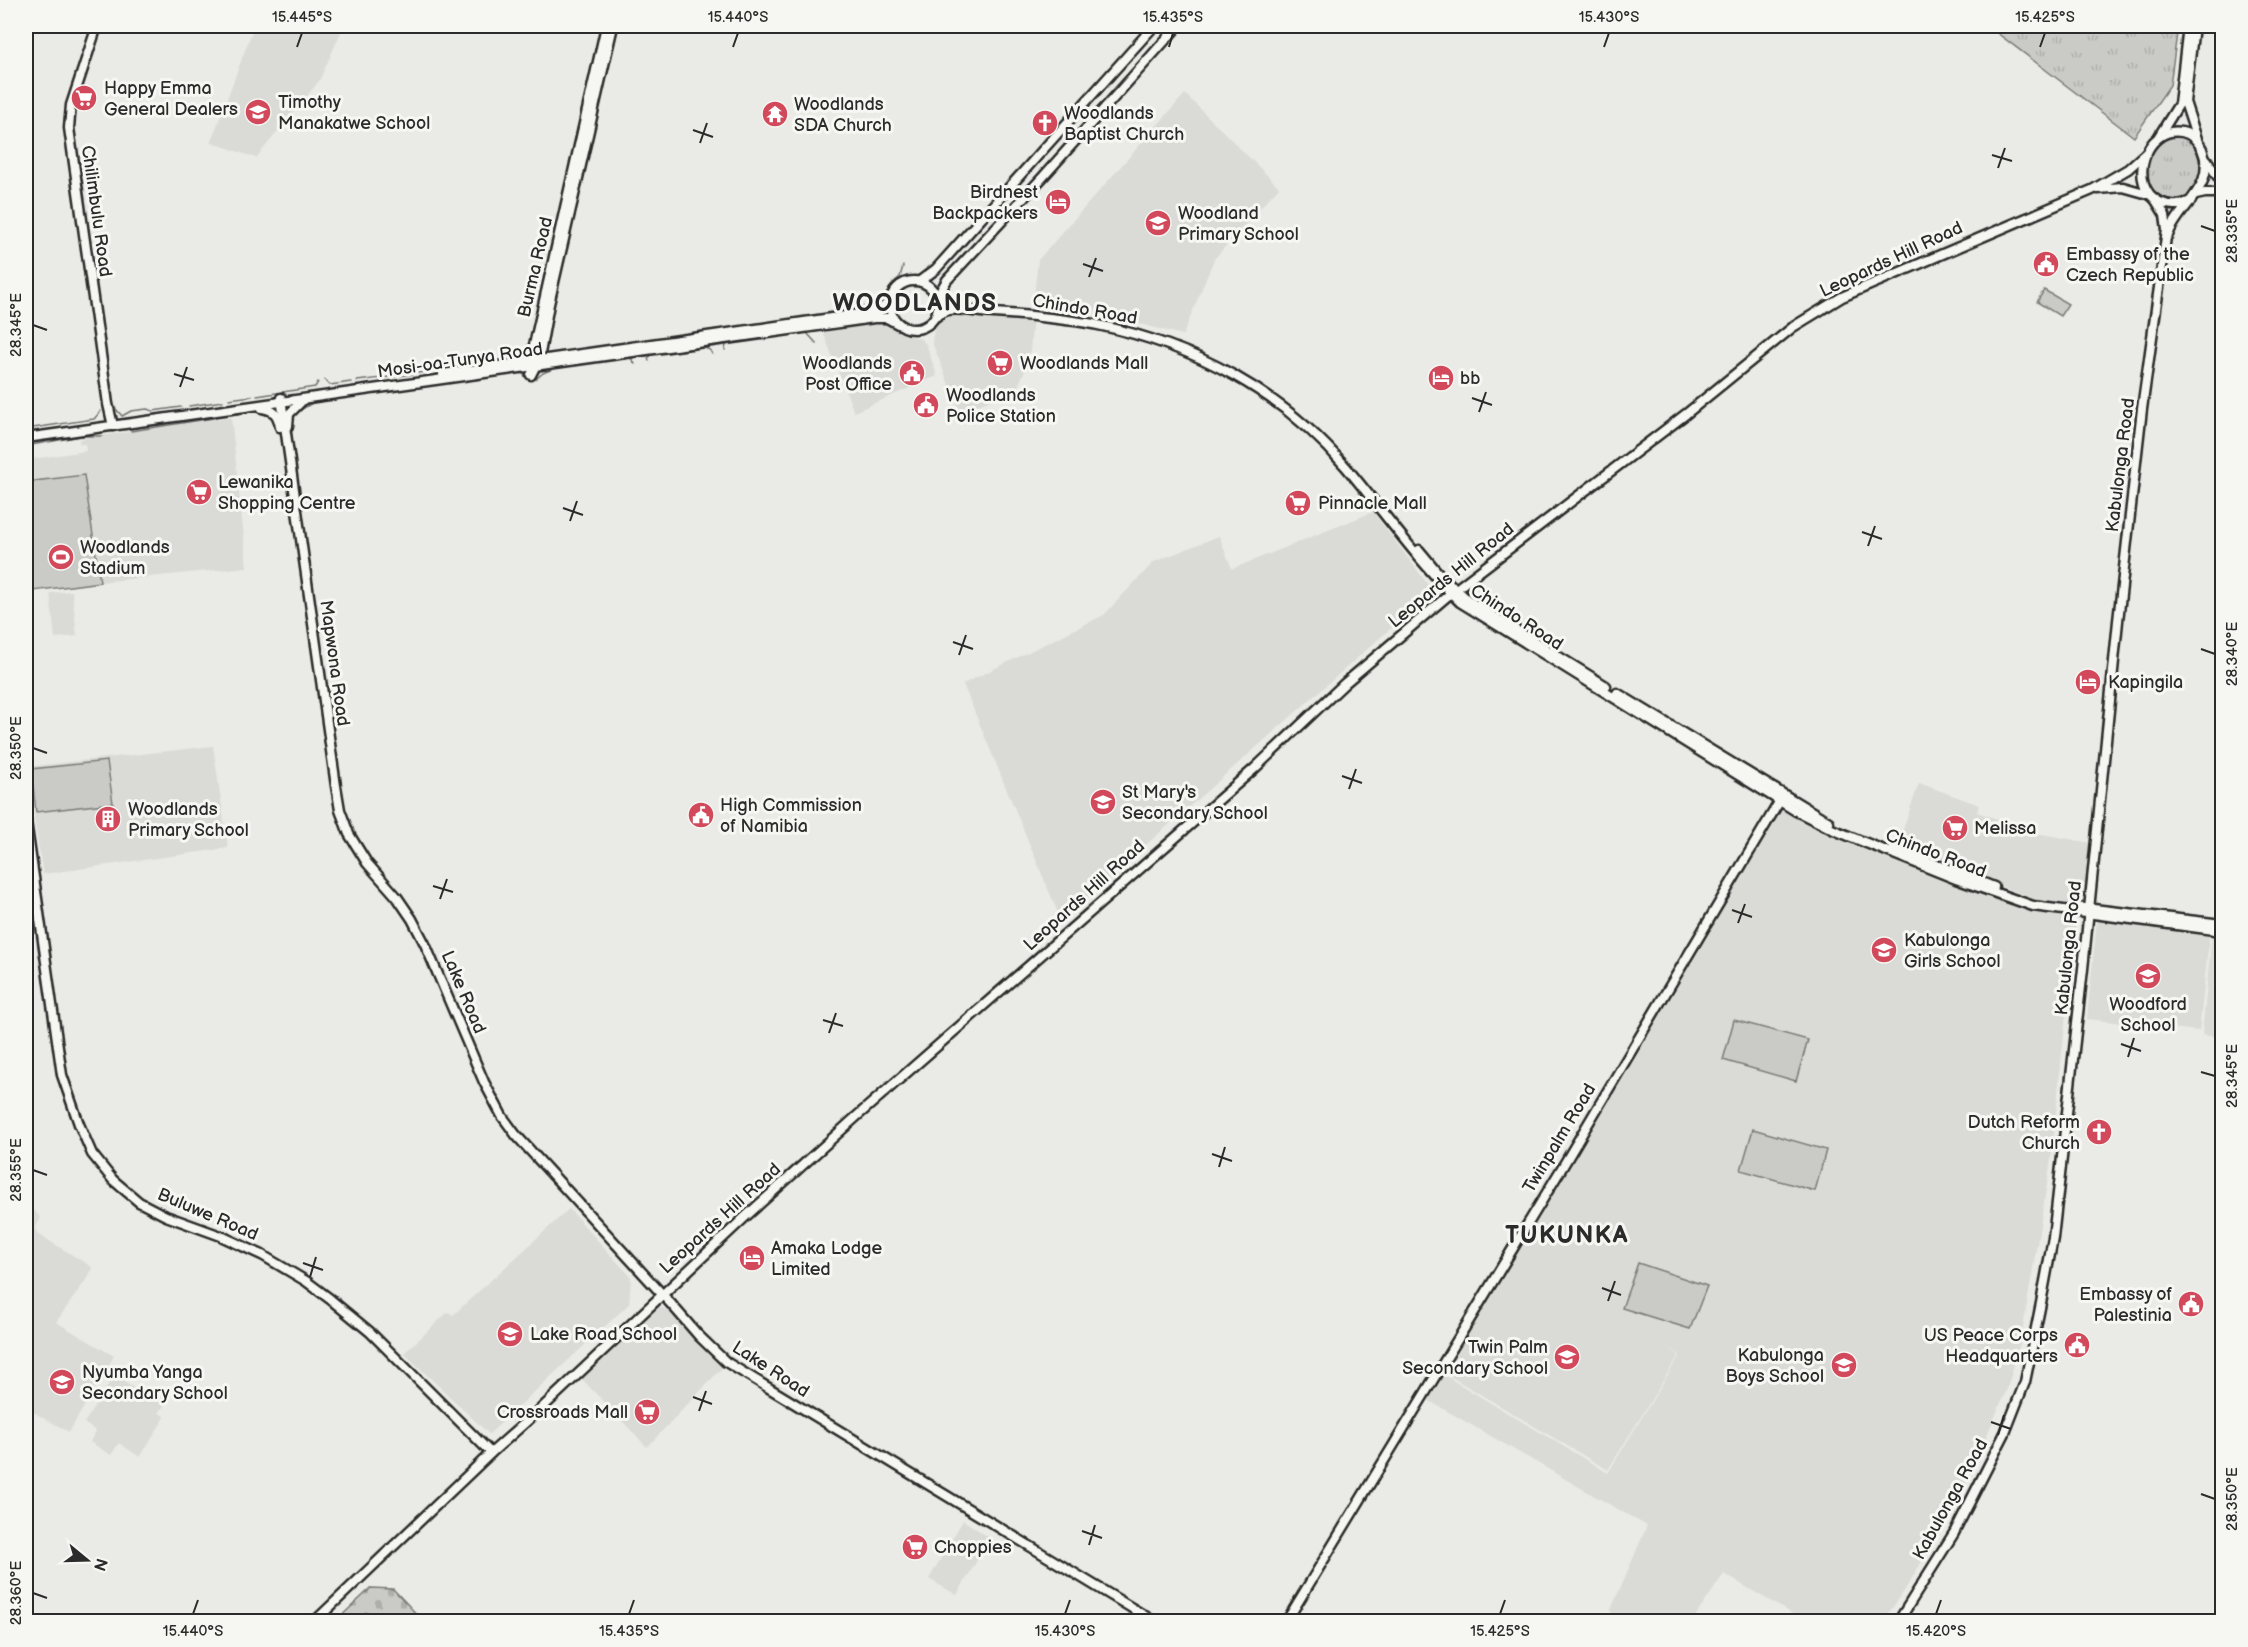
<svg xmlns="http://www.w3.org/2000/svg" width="2248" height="1647" font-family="'Balsamiq Sans',sans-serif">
<defs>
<pattern id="grass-tufts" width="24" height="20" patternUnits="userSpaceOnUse" patternTransform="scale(1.5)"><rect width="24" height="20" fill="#cacac7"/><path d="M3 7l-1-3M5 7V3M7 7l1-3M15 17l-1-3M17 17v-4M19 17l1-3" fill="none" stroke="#aeaeab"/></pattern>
<pattern id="cemetery-stones" width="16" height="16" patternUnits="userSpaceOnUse" patternTransform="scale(1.5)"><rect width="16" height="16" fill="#cacac7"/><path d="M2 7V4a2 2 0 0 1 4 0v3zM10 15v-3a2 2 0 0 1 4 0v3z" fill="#aeaeab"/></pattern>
</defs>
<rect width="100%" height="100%" fill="#eaeae6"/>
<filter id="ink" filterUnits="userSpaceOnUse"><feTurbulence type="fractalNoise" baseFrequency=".0167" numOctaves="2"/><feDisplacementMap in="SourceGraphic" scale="12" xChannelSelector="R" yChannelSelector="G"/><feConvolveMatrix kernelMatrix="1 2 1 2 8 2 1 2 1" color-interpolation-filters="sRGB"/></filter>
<g filter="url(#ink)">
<g fill="#dadad6">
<path d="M254,26H337L342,30L319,81L256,158L211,142Z"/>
<path d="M1185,94L1279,187L1214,259L1183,335L1034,297L1038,260Z"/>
<path d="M951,309L1033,316L1029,362L1016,390L960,412L932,342L935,324L939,317Z"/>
<path d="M887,324L907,335L921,339L926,344L937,376L854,412L823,332L857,325Z"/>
<path d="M231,417L247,567L100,582L84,475L26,482V460L86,451L85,444H80L79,439Z"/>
<path d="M1373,512L1433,591L1061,920L963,684L1104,615L1154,562L1219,536L1232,569Z"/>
<path d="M72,591L77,636L55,638L50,593Z"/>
<path d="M213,746L228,848L43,874L26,767Z"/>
<path d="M1919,783L1979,805L1977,812L2036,833L2091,843L2086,906L2042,902L1897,847Z"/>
<path d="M1788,806L1834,837L2032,911L2076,917L2051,1160L2021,1340L2007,1389L1959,1498L1905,1590L1883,1621H1797L1799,1618L1724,1574L1692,1621H1627L1610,1612L1647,1526L1428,1400L1444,1375L1608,1473L1680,1355L1664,1345L1679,1355L1608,1470L1448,1375L1457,1359V1354L1519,1247L1522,1248L1676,983L1781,807Z"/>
<path d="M2097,920L2210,932L2199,1031L2087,1019Z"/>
<path d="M2212,934L2222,935V1037L2202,1035Z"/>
<path d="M26,1209L34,1210L41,1218L35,1229L38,1234L92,1267L89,1276L56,1322L114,1356L69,1432L26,1408Z"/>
<path d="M569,1209L631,1277L629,1304L489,1434L404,1353L448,1312L453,1315Z"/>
<path d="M652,1307H660L668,1311L723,1367L647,1447L579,1376Z"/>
<path d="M110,1367L127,1378L124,1382L143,1394L147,1389L167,1401L159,1413L165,1417L140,1457L119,1443L111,1455L90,1442L96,1431L84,1423L109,1384L102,1379Z"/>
<path d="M963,1520L990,1538L957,1595L929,1579Z"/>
</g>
<g fill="url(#grass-tufts)" stroke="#7a7a79" stroke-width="1.5">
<path d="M1988,26H2178L2170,85L2134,137Z"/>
<path d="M2171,133C2188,138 2194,140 2199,159C2211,207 2150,219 2146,175C2144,157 2158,143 2171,133Z"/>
</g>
<path fill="url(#cemetery-stones)" stroke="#7a7a79" stroke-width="1.5" d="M371,1588L393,1589L423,1621H336Z"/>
<g fill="#cacac7" stroke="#7a7a79" stroke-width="1.5">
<path d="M2044,290L2068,304L2060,316L2037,302Z"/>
<path d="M84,475L100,582L26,592V482Z"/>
<path d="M107,761L113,803L36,812L31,769Z"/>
<path d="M1734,1020L1808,1040L1796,1081L1723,1060Z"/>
<path d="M1753,1129L1826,1150L1815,1191L1741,1170Z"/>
<path d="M1638,1263L1707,1286L1690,1329L1622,1308Z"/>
</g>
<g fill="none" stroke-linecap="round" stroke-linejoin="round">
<g stroke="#727270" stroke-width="1.5">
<path d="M893,283L900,277L903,266"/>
<path d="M882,303L890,288"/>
<path d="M832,314L838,310"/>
<path d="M767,323L793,319"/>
<path d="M742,326L762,324"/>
<path d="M724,329L740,326"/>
<path d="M788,334L807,333L817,344"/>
<path d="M653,339L718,329"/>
<path d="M624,344L647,340"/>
<path d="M701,347L710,350L712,354"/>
<path d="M595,348L598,347"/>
<path d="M725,350L726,345L730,343"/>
<path d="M558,353L583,350"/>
<path d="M513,359L524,358L529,348"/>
<path d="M649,361L648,358L655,353"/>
<path d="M489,363L506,360"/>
<path d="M478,364H484"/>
<path d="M580,364L630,357L635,364"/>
<path d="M439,370L473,365"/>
<path d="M433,371L435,370"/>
<path d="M521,371L526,378"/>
<path d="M418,373L429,371"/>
<path d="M536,379L543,373L560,366"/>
<path d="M325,380L330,385L351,382"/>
<path d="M357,381L414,374"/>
<path d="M444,383L452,382"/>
<path d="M424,386L439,384"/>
<path d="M374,393L419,387"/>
<path d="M257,396L315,387L318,382"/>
<path d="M229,399L252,396"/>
<path d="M189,406L223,401"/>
<path d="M116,409L122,416L131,411L147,409L153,411L181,407"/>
<path d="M297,412L314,402L366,394"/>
<path d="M230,415L257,411L273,418"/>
<path d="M26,429L94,419L101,411"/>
<path d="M131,431L214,418"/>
<path d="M26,446L81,436H102"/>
</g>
<defs>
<g id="secondary">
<path d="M97,26L71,105L69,128L108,404L113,426"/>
<path d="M2194,26L2185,102L2197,139"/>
<path d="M2159,136L2179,104L2188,26"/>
<path d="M2207,160L2222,183"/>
<path d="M2098,189L2123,187L2148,194"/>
<path d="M2196,195L2205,193H2222"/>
<path d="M2168,235C2179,205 2218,186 2202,149C2198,141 2192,134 2182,132C2145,125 2126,186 2160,202C2171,207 2180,206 2191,201"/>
<circle cx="914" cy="305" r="24"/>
<path d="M920,281L936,269L1154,26"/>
<path d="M937,297L947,280L1042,178L1178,26"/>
<path d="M938,299L964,306"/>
<path d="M937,316C941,313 944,311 949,310C959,308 970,311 981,312C1000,314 1020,314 1040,317C1059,319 1079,321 1098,325C1194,345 1282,392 1346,467C1384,512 1418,561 1460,602L1796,811L1834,830L1956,879L2033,906L2222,931"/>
<path d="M530,363L606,26"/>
<path d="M443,374L859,314L881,309L890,301"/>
<path d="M531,375L539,359L549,304L613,26"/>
<path d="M281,398L336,786L340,810L349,834L367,863L397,897L412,919L425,944L484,1082L502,1116L516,1135L672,1305L698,1335L726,1362L1155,1622"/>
<path d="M262,408C275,410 278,415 280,427"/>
<path d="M288,426L289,414L303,400"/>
<path d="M26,438L874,318H887L898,324"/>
<path d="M1419,550L1439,574L1469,601L1606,686"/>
<path d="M1617,693L1829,822"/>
<path d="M26,821L62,1075L79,1124L92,1154L113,1180L139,1202L166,1216L221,1236L262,1255L306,1281L330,1299L370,1332L491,1453"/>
<path d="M1894,848L1994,887"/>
<path d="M2076,907L2222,924"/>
<path d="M314,1622L491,1453L544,1406L744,1218L856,1117L1254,769L1345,683L1451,593L1686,414L1793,327L1842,297L2092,190L2128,169L2147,152"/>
<path d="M1286,1622L1563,1166L1782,797"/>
<path d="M1898,1622L1954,1533L2005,1433L2025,1382L2041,1303L2053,1238L2083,969L2118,621L2142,409L2167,230L2165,215L2155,199"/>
</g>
</defs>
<use href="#secondary" stroke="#2b2b2b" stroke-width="13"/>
<use href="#secondary" stroke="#f6f6f2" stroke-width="8"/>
</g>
</g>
<path fill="none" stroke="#2b2b2b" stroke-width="2" d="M297,47L302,33M733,47L738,33M1169,47L1173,33M1604,47L1609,33M2040,47L2045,33M693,130L713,137M700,143L707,123M1992,155L2012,161M1998,168L2005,148M2201,226L2215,231M1083,264L1103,271M1089,277L1096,258M33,325L47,330M174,374L194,380M180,387L187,367M1472,398L1492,405M1479,412L1486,392M563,508L583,515M570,521L577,501M1862,532L1882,539M1868,546L1875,526M953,642L973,649M2201,649L2215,654M959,655L966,635M33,748L47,753M1342,776L1362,783M1349,789L1356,769M433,886L453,892M440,899L447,879M1732,910L1752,917M1738,923L1745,904M823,1020L843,1026M829,1033L836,1013M2121,1044L2141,1051M2128,1057L2134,1038M2201,1072L2215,1076M1212,1154L1232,1161M1219,1167L1225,1147M33,1170L47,1175M303,1263L323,1270M310,1277L316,1257M1602,1288L1621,1295M1608,1301L1615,1281M693,1397L712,1404M699,1411L706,1391M1991,1422L2011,1429M1998,1435L2004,1415M2201,1494L2215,1499M1082,1531L1102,1538M1089,1545L1095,1525M33,1593L47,1598M193,1614L198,1600M629,1614L634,1600M1065,1614L1070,1600M1500,1614L1505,1600M1936,1614L1941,1600"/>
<defs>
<symbol id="supermarket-disc" viewBox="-11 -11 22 22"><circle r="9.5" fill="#d1495b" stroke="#f6f6f2"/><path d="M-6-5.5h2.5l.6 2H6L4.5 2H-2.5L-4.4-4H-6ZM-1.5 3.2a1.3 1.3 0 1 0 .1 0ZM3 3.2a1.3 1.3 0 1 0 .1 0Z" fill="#fff"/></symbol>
<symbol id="school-disc" viewBox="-11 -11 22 22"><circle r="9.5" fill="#d1495b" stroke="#f6f6f2"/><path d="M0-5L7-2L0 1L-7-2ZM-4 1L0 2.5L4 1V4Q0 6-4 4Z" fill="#fff"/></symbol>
<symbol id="temple-disc" viewBox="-11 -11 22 22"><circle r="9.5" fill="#d1495b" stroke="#f6f6f2"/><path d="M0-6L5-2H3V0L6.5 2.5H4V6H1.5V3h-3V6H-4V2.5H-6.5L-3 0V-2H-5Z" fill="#fff"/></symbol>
<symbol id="church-disc" viewBox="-11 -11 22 22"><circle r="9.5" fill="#d1495b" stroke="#f6f6f2"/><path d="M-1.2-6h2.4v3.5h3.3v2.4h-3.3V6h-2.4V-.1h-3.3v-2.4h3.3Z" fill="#fff"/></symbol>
<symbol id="hotel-disc" viewBox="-11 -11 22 22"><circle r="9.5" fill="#d1495b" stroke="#f6f6f2"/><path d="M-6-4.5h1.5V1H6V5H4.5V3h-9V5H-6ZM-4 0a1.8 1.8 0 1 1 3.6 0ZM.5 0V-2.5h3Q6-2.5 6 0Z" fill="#fff"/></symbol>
<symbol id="civic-disc" viewBox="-11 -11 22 22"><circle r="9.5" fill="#d1495b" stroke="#f6f6f2"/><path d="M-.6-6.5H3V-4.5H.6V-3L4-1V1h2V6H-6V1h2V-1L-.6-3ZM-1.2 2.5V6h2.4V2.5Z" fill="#fff"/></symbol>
<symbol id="stadium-disc" viewBox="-11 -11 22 22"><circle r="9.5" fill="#d1495b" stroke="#f6f6f2"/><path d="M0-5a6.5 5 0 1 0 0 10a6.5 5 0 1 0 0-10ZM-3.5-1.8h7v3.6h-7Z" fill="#fff"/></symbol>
<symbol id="building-disc" viewBox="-11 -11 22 22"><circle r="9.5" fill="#d1495b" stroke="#f6f6f2"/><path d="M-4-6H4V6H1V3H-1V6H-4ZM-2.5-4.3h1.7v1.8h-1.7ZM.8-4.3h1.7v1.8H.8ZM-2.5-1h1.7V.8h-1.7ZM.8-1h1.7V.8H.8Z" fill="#fff"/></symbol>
</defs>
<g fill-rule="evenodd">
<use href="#supermarket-disc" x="69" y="83" width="30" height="30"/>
<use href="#school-disc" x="243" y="97" width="30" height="30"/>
<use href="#temple-disc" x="760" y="99" width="30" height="30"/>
<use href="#church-disc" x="1030" y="108" width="30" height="30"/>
<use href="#hotel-disc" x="1043" y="187" width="30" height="30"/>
<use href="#school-disc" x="1143" y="208" width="30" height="30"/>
<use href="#civic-disc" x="2031" y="249" width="30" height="30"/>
<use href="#supermarket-disc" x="985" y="348" width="30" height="30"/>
<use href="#civic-disc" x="897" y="358" width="30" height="30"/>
<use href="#hotel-disc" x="1426" y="363" width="30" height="30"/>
<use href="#civic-disc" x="911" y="390" width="30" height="30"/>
<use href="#supermarket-disc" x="184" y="477" width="30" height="30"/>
<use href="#supermarket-disc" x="1283" y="488" width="30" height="30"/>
<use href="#stadium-disc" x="46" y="542" width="30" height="30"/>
<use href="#hotel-disc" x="2073" y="667" width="30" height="30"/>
<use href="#school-disc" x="1088" y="787" width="30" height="30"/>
<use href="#civic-disc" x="686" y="800" width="30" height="30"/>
<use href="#building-disc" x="93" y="804" width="30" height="30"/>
<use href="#supermarket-disc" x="1940" y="813" width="30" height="30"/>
<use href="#school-disc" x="1869" y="935" width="30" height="30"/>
<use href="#school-disc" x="2133" y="961" width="30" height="30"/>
<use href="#church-disc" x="2084" y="1117" width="30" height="30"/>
<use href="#hotel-disc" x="737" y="1243" width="30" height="30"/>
<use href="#civic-disc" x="2176" y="1289" width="30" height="30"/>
<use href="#school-disc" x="495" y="1319" width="30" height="30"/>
<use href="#civic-disc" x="2062" y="1330" width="30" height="30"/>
<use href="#school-disc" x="1552" y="1342" width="30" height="30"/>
<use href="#school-disc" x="1829" y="1350" width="30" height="30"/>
<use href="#school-disc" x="47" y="1367" width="30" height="30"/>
<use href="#supermarket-disc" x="632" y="1397" width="30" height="30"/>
<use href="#supermarket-disc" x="900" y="1532" width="30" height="30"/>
</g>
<g text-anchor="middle" stroke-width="6" stroke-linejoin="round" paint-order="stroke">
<g font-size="18" fill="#2b2b2b" stroke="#f6f6f2" text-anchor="start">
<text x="104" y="94">Happy Emma<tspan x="104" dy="21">General Dealers</tspan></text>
<text x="278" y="108">Timothy<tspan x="278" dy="21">Manakatwe School</tspan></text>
<text x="794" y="110">Woodlands<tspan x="794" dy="21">SDA Church</tspan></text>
<text x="1064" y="119">Woodlands<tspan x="1064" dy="21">Baptist Church</tspan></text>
<text x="1038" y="198" text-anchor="end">Birdnest<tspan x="1038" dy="21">Backpackers</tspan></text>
<text x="1178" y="219">Woodland<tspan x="1178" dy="21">Primary School</tspan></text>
<text x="2066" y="260">Embassy of the<tspan x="2066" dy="21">Czech Republic</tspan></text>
<text x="892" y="369" text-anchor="end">Woodlands<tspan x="892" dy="21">Post Office</tspan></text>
<text x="1020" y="369">Woodlands Mall</text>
<text x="1460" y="384">bb</text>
<text x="946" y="401">Woodlands<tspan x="946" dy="21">Police Station</tspan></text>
<text x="218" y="488">Lewanika<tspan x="218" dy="21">Shopping Centre</tspan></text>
<text x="1318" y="509">Pinnacle Mall</text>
<text x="80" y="553">Woodlands<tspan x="80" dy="21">Stadium</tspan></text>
<text x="2108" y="688">Kapingila</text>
<text x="1122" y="798">St Mary's<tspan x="1122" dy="21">Secondary School</tspan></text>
<text x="720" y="811">High Commission<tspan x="720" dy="21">of Namibia</tspan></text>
<text x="128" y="815">Woodlands<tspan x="128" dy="21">Primary School</tspan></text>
<text x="1974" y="834">Melissa</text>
<text x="1904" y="946">Kabulonga<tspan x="1904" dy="21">Girls School</tspan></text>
<text x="2148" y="1010" text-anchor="middle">Woodford<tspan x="2148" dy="21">School</tspan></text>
<text x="2080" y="1128" text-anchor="end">Dutch Reform<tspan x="2080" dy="21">Church</tspan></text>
<text x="771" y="1254">Amaka Lodge<tspan x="771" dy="21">Limited</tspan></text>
<text x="2172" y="1300" text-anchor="end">Embassy of<tspan x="2172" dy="21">Palestinia</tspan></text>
<text x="530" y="1340">Lake Road School</text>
<text x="2058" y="1341" text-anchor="end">US Peace Corps<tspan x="2058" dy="21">Headquarters</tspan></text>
<text x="1548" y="1353" text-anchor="end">Twin Palm<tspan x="1548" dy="21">Secondary School</tspan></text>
<text x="1824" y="1361" text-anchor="end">Kabulonga<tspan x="1824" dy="21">Boys School</tspan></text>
<text x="82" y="1378">Nyumba Yanga<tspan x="82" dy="21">Secondary School</tspan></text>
<text x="628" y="1418" text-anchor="end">Crossroads Mall</text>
<text x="934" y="1553">Choppies</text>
</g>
<g font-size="18" fill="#2b2b2b" stroke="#f6f6f2">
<text transform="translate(97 211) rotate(82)" y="6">Chilimbulu Road</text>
<text transform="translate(1891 259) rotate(-25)" y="6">Leopards Hill Road</text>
<text transform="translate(535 267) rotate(-77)" y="6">Burma Road</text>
<text transform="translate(1085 309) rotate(10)" y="6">Chindo Road</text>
<text transform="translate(460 360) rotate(-8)" y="6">Mosi-oa-Tunya Road</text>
<text transform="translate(2120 465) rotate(-83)" y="6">Kabulonga Road</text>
<text transform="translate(1451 575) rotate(-39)" y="6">Leopards Hill Road</text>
<text transform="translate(1517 617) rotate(33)" y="6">Chindo Road</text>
<text transform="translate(335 663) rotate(82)" y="6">Mapwona Road</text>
<text transform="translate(1936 853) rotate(21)" y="6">Chindo Road</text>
<text transform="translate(1084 895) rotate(-42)" y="6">Leopards Hill Road</text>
<text transform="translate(2068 948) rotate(-84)" y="6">Kabulonga Road</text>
<text transform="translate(464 992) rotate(67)" y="6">Lake Road</text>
<text transform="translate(1559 1138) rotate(-59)" y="6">Twinpalm Road</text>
<text transform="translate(208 1214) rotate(23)" y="6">Buluwe Road</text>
<text transform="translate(720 1218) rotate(-42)" y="6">Leopards Hill Road</text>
<text transform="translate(771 1369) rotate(33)" y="6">Lake Road</text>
<text transform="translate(1950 1499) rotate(-61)" y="6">Kabulonga Road</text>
</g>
<g font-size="24" font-weight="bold" letter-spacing="1.5" fill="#2b2b2b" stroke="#f6f6f2">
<text x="915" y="311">WOODLANDS</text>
<text x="1567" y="1243">TUKUNKA</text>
</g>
</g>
<rect width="2248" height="1647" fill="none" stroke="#f6f6f2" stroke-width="66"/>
<g transform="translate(87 1560) rotate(109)" stroke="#f6f6f2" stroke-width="4.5" paint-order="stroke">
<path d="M0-4.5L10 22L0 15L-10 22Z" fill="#2b2b2b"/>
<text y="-9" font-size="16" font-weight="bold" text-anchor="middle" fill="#2b2b2b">N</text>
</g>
<rect x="33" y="33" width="2182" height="1581" fill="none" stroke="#2b2b2b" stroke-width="2"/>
<g font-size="15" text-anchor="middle" fill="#2b2b2b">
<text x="302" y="22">15.445°S</text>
<text x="738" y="22">15.440°S</text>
<text x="1173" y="22">15.435°S</text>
<text x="1609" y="22">15.430°S</text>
<text x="2045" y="22">15.425°S</text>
<text transform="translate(2232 231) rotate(-90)" y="5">28.335°E</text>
<text transform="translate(16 325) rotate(-90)" y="5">28.345°E</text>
<text transform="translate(2232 654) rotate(-90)" y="5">28.340°E</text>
<text transform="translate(16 748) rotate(-90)" y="5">28.350°E</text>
<text transform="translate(2232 1076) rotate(-90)" y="5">28.345°E</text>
<text transform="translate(16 1170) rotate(-90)" y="5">28.355°E</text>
<text transform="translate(2232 1499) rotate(-90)" y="5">28.350°E</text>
<text transform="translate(16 1593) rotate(-90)" y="5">28.360°E</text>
<text x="193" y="1636">15.440°S</text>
<text x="629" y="1636">15.435°S</text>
<text x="1065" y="1636">15.430°S</text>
<text x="1500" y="1636">15.425°S</text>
<text x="1936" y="1636">15.420°S</text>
</g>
</svg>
